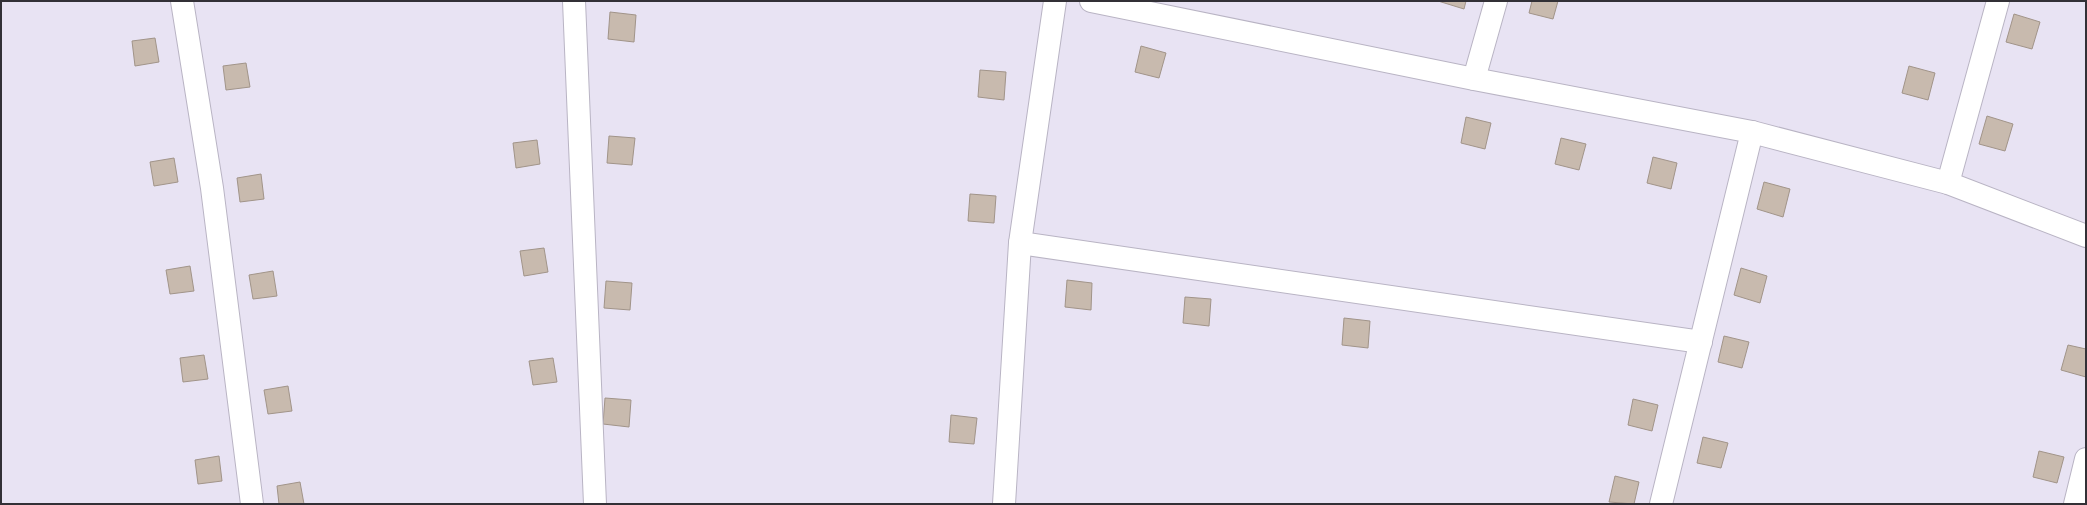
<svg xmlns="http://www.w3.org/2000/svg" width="2087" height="505" font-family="'Golos Text',sans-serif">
<rect width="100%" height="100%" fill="#e8e3f3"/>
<g fill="#c8baae" stroke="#a19489">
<path d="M1438,1H1466L1464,9Z"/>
<path d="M1532,1H1558L1553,19L1529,13Z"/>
<path d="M610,12L636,15L634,42L608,39Z"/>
<path d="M2014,14L2040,22L2032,49L2006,42Z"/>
<path d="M155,38L159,62L135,66L132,41Z"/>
<path d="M1141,46L1166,53L1159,78L1135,72Z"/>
<path d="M246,63L250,87L226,90L223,66Z"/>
<path d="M1909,66L1935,73L1928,100L1902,93Z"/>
<path d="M980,70L1006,72L1004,100L978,97Z"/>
<path d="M1987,116L2013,124L2005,151L1979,144Z"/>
<path d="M1466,117L1491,123L1485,149L1461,143Z"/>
<path d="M609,136L635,138L632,165L607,163Z"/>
<path d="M1561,138L1586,144L1579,170L1555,164Z"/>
<path d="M537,140L540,164L516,168L513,143Z"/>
<path d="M1653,157L1677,163L1671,189L1647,183Z"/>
<path d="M174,158L178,182L154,186L150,162Z"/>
<path d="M261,174L264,199L240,202L237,178Z"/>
<path d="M1764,182L1790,189L1783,217L1757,209Z"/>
<path d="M970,194L996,196L994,223L968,221Z"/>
<path d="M544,248L548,272L524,276L520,251Z"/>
<path d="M190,266L194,291L170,294L166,270Z"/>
<path d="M1741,268L1767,276L1760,303L1734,295Z"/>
<path d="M273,271L277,296L253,299L249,275Z"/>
<path d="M1067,280L1092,283L1091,310L1065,307Z"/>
<path d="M606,281L632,283L630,310L604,308Z"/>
<path d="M1185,297L1211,299L1209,326L1183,323Z"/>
<path d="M1344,318L1370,321L1368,348L1342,345Z"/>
<path d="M1724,336L1749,342L1742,368L1718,362Z"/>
<path d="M2068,345L2086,349V377L2061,370Z"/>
<path d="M204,355L208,379L183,382L180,358Z"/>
<path d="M553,358L557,382L533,385L529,361Z"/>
<path d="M288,386L292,411L268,414L264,390Z"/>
<path d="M605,398L631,400L629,427L603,424Z"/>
<path d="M1633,399L1658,405L1652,431L1628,425Z"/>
<path d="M951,415L977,418L974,444L949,442Z"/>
<path d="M1703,437L1728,443L1721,468L1697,463Z"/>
<path d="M2039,451L2064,457L2057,483L2033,477Z"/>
<path d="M219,456L222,481L198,484L195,460Z"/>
<path d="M1615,476L1639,482L1634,504L1609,502Z"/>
<path d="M300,482L304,504H279L277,486Z"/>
</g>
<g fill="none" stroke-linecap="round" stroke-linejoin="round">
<defs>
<g id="minor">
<path d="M182,1L212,188L252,504"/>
<path d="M574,1L595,504"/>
<path d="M1091,1L1474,79L1752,132L1948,183L2086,236"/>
<path d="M1474,79L1496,1"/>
<path d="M1948,183L1998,1"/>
<path d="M1020,243L1701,342"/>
<path d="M1004,504L1020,243L1055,1"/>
<path d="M1661,504L1752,132"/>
<path d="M2075,504L2086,459"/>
</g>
</defs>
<use href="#minor" stroke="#b9b4c4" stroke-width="24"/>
<use href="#minor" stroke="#fff" stroke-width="22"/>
</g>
<rect width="2087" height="505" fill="none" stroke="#323036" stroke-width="4"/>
</svg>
